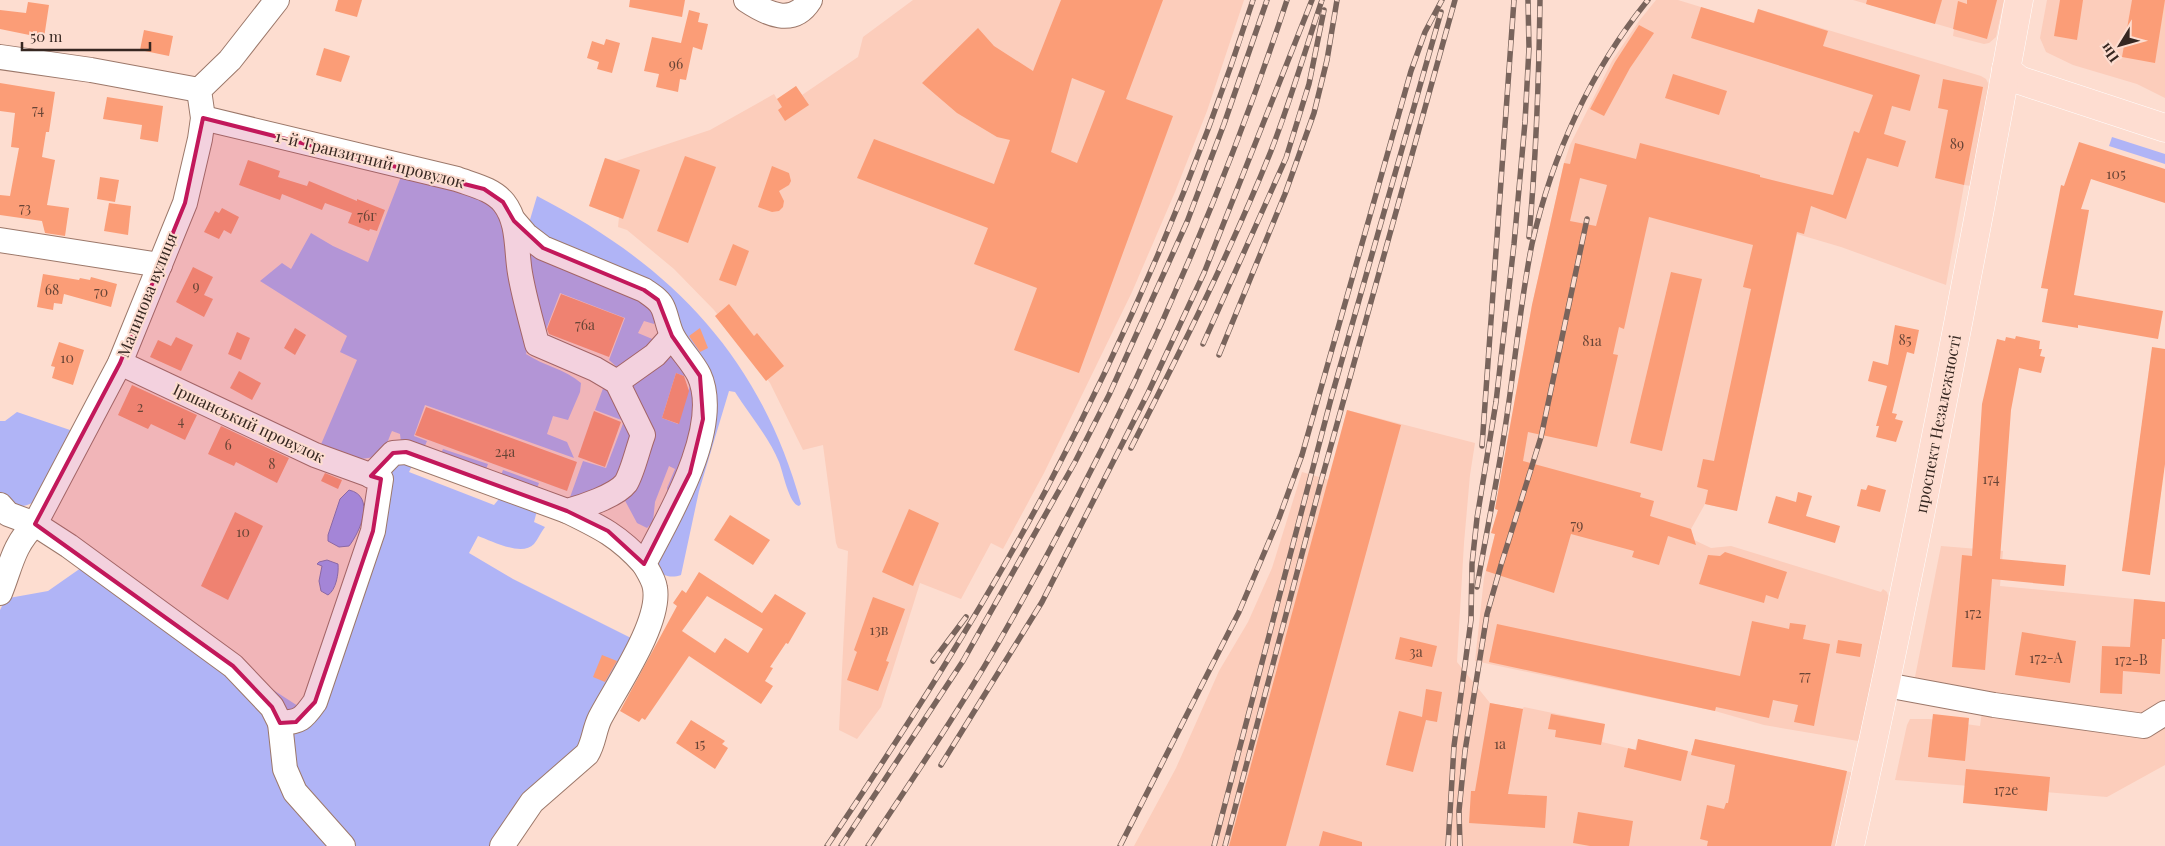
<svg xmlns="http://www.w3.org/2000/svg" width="2165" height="846" font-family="'Playfair Display',serif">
<rect width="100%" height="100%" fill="#fdddd0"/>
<g fill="#fccdbb">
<path d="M913,0H1244L1207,111L1175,192L1132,292L1044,473L1003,549L991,543L961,599L920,583L881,707L857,739L839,730L848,551L838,548L836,543L823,445L803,450L770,383L714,310L674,269L627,230L618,227L619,217L589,206L605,158L616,161L710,130L774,94L777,99L796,86L802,95L858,57L863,37Z"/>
<path d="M1656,0H1678L1753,23L1758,9L1981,76L1986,79L1990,87L1971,186L1964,185L1946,285L1841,247L1797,234L1737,511L1705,504L1691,529L1694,540L1711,548L1731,546L1881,592L1883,589L1887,592L1889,599L1862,735L1858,741L1764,725L1715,711L1475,661L1484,578L1495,534L1491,533L1498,510L1495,509L1532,305L1564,163L1570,145L1612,61L1639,21Z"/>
<path d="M1853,0H2004L1996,37L1989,43L1984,44L1953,36L1954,29Z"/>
<path d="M2047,0H2165V98L2137,84L2073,65L2046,52L2040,38Z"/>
<path d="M1347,410L1475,443L1470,475L1464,543L1457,662L1490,703L1522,709L1524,707L1605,724L1602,742L1635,750L1638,739L1692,752L1695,739L1855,773L1838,846H1134L1176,768L1219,671L1248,622L1272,568L1302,472L1329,480Z"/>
<path d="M1941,546L2003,551L2000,586L2165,602V765L2107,797L1895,780L1907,725L1910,719H1929L1980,726L1984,696L1914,682Z"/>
</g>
<g fill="#b0b4f6" fill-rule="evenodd">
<path d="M2112,137L2165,154V164L2109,146Z"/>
<path d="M402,174L468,192L500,209L528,347L526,354C544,366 565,369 581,383L580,392L568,420L553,416L547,434L567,442L574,458L425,405L414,436L427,441L422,453L401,442L400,434L392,431C390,435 388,441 386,446C372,469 339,455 319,449L357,360L340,352L347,336L260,281L282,263L291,269L311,233L333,246L368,262Z"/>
<path d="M537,196C671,265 760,356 801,504L799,506C789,504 783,472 779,462C770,439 749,414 735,392L729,391L699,491L681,575C670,579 662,575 654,568L707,426L671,313L548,240L529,223Z"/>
<path d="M529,249L652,303L655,321L654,324L644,321L638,333L657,341L618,368L609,360L625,318L560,293L544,335L524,251Z"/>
<path d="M671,349L694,377V436L668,497L667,488L675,469L669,466L655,502L653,522L647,528L637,523L622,495L632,482L630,385ZM676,373L692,379L678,424L662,418Z"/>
<path d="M605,383L637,433L623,479L569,500L583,461L606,468L624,421L595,410Z"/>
<path d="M17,412L73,431L34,502C20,510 13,505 0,497V421H5Z"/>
<path d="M443,449L488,464L485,472L440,456Z"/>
<path d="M415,460L409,472L494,505L503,494L538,507L534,522L545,527C541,532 538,539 534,544C522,557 492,541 478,536L469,553L513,579L639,642L578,752L494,846H0V610L4,602L9,598L48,591L88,563L159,616L315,717L393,463Z"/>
<path d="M503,470L539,483L536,491L500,478Z"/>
</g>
<g fill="#9da1f7" stroke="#7e7cb7">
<path d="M349,490C376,496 360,532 349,546L339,547L328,541V535L340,499Z"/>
<path d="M327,560L338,564C339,573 336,590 328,595L321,591L319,581L322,566L317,564L319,562Z"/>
</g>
<g fill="#fb9d77" fill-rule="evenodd">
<path d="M338,0H362L357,17L335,11Z"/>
<path d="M630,0H685L682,17L629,7Z"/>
<path d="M1061,0H1163L1126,99L1173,116L1079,373L1014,350L1037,288L974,264L988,228L857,178L874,139L994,184L1010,140L997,137L957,113L922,83L978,28L994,46L1033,71ZM1072,78L1105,91L1077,163L1051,152Z"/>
<path d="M1867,0H1942L1935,24L1866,4Z"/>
<path d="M1967,0H1997L1987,39L1953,29L1958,1L1967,4Z"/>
<path d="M2060,0H2083L2077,40L2054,36Z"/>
<path d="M2132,0H2165L2155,63L2122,57Z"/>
<path d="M28,2L49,5L44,38L0,29V10L26,13Z"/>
<path d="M1701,7L1754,23L1758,9L1828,31L1823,46L1920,75L1910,111L1892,106L1884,134L1906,141L1898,167L1867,158L1846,219L1811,206L1804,234L1797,232L1737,511L1705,504L1708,490L1697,487L1703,459L1714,461L1751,289L1743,287L1753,245L1649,217L1624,329L1619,327L1613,354L1618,355L1597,447L1528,432L1523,461L1641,493L1640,497L1654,501L1650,516L1691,529L1696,545L1668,536L1659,565L1632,557L1634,551L1571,534L1554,593L1486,571L1495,534L1491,533L1498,510L1495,509L1532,305L1564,163L1570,164L1575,143L1636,159L1640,143L1760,175V177L1833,195L1854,131L1859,133L1873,95L1691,38ZM1580,178L1607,185L1596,226L1570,221Z"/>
<path d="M689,10L700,13L698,22L708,24L702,50L693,47L686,80L680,79L678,92L656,87L659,74L644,71L652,37L681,43Z"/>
<path d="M1639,25L1654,33L1630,68L1604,116L1590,109L1615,62Z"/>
<path d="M144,30L173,36L169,56L140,50Z"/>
<path d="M606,39L620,43L612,73L597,69L599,62L587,58L592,41L604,45Z"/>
<path d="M324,48L350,56L341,82L316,75Z"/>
<path d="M1673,74L1727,91L1719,115L1665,98Z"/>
<path d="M1943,79L1983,87L1964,185L1935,178L1948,110L1938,108Z"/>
<path d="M0,83L55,92L49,132H46L42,157L55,160L47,205L69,208L65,236L45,233L42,221L0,215V195L10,196L19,148L11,147L15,113L0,111Z"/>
<path d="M796,86L809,105L785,121L778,110L782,107L777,99Z"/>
<path d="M107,97L163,106L158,142L140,139L142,125L103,119Z"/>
<path d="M2079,142L2165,169V203L2091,179L2081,209L2089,210L2074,295L2163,311L2158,339L2078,325V328L2042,322L2048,289L2041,288L2061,185L2064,186Z"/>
<path d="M685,156L716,167L688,243L657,231Z"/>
<path d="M605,158L640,170L623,219L589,206Z"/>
<path d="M248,160L280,171L278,177L307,186L309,181L357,201V199L385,210L377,231L370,229L369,231L348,223L352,213L325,203L322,210L282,194L280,200L239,185Z"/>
<path d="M772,166L789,173L791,181L789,185L779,191L784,201L783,207L779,211L772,212L758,207Z"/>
<path d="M100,177L119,180L115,202L97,199Z"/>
<path d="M109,203L131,206L128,235L104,231Z"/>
<path d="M222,208L239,217L231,234L224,230L219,239L204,232L215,211L219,213Z"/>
<path d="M733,244L749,251L736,286L719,280Z"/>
<path d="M193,267L213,277L204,295L213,299L204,317L176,302Z"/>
<path d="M1671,272L1702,279L1662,451L1630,443Z"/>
<path d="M43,274L79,280L80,278L90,280L91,277L117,284L111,307L64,294L62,304L54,303L53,310L37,307Z"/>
<path d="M561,294L624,318L609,357L549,334L547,329Z"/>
<path d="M729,304L754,336L757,333L784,366L766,381L715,316Z"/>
<path d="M1895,325L1919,330L1914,354L1907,352L1892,413L1897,414L1895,419L1903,421L1896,442L1876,437L1879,426H1876L1887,386L1868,381L1873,361L1888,365Z"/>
<path d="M295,328L306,335L295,355L284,348Z"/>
<path d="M700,328L708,348L700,352L689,336Z"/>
<path d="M237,332L250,338L241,360L228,354Z"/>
<path d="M2016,336L2040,341L2039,349H2042L2040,356L2045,357L2041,373L2019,368L2011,410L2000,559L2066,565L2064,586L1992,579L1985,670L1952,667L1962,555L1972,556L1982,404L1997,339L2005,341L2006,337L2015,339Z"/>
<path d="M176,337L193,345L181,371L150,357L158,340L171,346Z"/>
<path d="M59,342L84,350L73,385L52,378L55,367L51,366Z"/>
<path d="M2152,347L2165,349V464L2150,575L2122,571Z"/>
<path d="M239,371L261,383L252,400L230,388Z"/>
<path d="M676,373L684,376L689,391L679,424L662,418Z"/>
<path d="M132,385L197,415L185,440L151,424L148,429L118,415Z"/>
<path d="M426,407L577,462L567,491L415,435Z"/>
<path d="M1347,410L1401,425L1286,846H1229Z"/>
<path d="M594,411L621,422L605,467L578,457Z"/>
<path d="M221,426L289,458L277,483L236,462L234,466L208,454Z"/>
<path d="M325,473L342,480L338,489L321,481Z"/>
<path d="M1868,485L1886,490L1880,512L1857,506L1861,489L1866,490Z"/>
<path d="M1798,492L1812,496L1806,516L1840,526L1835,543L1768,523L1776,496L1796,502Z"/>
<path d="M909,509L939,523L913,586L882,572Z"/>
<path d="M235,512L263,526L228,600L201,586Z"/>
<path d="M730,515L770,540L753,565L714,540Z"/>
<path d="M1725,552L1787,572L1778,599L1766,595L1764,603L1699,584L1708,555L1720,556Z"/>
<path d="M699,572L762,613L775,594L806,613L788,644L786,643L770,667L773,668L765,681L773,686L761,704L689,656L645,720L642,718L639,722L620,711L677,606L673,603L682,590L686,593ZM707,596L763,629L748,653L725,638L715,653L682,631Z"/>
<path d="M873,597L905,609L886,661L889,662L878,691L847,680L857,652L854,650Z"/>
<path d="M2134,599L2165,602V639H2162L2160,674L2123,671L2122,694L2100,693L2102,646L2130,647Z"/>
<path d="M1752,621L1789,629L1790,623L1806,625L1803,639L1830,644L1814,726L1794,722L1798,705L1773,700L1769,718L1716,707L1715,711L1489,662L1497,624L1740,676Z"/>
<path d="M2022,632L2076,641L2070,683L2015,675Z"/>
<path d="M1400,637L1437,646L1432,667L1395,659Z"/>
<path d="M1838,640L1862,644L1860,657L1836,653Z"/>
<path d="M602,655L617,661L605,682L593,677Z"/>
<path d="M1426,689L1442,692L1437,722L1426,720L1413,772L1386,765L1399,711L1422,717Z"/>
<path d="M1490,703L1523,709L1508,794L1547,796L1545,828L1469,823L1471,791H1475Z"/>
<path d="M1551,714L1605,724L1601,745L1555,737L1556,730L1548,729Z"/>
<path d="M1933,714L1969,718L1965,761L1928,757Z"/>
<path d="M691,720L725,741L722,744L728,748L715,769L676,743Z"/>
<path d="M1638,739L1688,751L1681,781L1624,767L1628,748L1636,750Z"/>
<path d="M1695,739L1847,771L1831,846H1707L1708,841L1700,839L1707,805L1724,809L1726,803H1728L1735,765L1691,755Z"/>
<path d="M1966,769L2050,777L2047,811L1963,803Z"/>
<path d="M1578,812L1633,821L1629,846H1590L1573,843Z"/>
<path d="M1323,831L1362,842V846H1319Z"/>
</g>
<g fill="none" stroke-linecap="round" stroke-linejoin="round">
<defs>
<g id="minor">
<path d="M746,0C767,14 793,27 810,0"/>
<path d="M0,57L91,70L199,90"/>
<path d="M203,118L457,179C473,185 493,189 504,203C519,222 516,250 520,273C524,297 531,320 537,344L595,369L617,382L643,435C638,448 633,471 626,483C616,496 582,507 567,511L406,452L393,453L371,476"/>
<path d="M0,240L160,265"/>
<path d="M120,363L315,455L381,479L373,531L315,702C303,719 300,722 280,723"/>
<path d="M617,382L655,355L672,336"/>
<path d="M0,505L8,514L35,524L69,546L233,666L272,707L280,723L285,769L295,792L343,846"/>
<path d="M567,511C600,527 619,536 644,564"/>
<path d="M0,593C11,566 13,545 35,524L120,363L185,203L200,139L203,118L199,90L230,60L277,0"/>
<path d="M1886,685L1994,705L2144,726L2165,713"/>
<path d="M502,846L532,802L587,754C594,743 594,730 600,718C616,687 661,623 655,588C654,580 648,571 644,564C668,518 723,427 699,375C692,361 680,350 673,337C668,328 667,317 663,308C660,300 651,295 644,290L543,248L526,235L514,221"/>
</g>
<g id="major">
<path d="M2006,69L2019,80L2165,128"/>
<path d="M1850,846C1913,565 1967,283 2019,0"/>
</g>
</defs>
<use href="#minor" stroke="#9c786a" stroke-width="26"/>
<use href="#major" stroke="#fff" stroke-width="29"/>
<use href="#minor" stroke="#fff" stroke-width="24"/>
<use href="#major" stroke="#feddd1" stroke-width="28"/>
<defs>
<g id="rail">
<path d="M1529,237C1536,158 1539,79 1540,0"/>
<path d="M1203,344L1286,158L1309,84L1324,10"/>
<path d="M1219,355L1285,194L1314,113L1327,60L1337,0"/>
<path d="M1482,446L1514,0"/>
<path d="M1131,448C1181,350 1230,253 1271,151C1290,102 1305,51 1322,0"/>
<path d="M1477,587C1487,528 1500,468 1508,408C1516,354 1521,298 1532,244C1552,155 1591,70 1648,0"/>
<path d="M933,661L966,617"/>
<path d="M941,765L1042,602L1148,393L1204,273L1312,0"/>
<path d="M827,846C905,730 981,612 1047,488C1129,332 1199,168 1253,0"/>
<path d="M841,846L963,661L1075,462L1109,395L1187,222L1224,124L1267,0"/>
<path d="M868,846C918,771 969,696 1013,617C1123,421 1217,214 1287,0"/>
<path d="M1120,846L1239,612L1279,518L1302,455L1411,71L1425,32L1442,0"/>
<path d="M1214,846L1332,395L1441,12"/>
<path d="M1225,846L1322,478L1455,0"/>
<path d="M1448,846L1454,746L1471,620L1472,564L1477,518L1496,402L1514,244L1525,122L1529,48L1528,0"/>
<path d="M1460,846L1459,811L1465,751L1487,614L1501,565L1541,437L1587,219"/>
</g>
</defs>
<use href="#rail" stroke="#79645c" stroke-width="5.5"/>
<use href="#rail" stroke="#fdddd0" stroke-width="4" stroke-dasharray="11" stroke-linecap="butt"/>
</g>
<path fill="#c2185b" fill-opacity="0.2" stroke="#c2185b" stroke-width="4" stroke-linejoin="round" d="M203,118L484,189L503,202L514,221L543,248L644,290L658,300L672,336L700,376L703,419L690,473L644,564L608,531L567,511L406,452L393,453L371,476L381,479L373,531L315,702L296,722L280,723L272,707L233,666L35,524L120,363L185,203Z"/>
<g text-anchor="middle" stroke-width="4" stroke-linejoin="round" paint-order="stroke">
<g font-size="14" fill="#674436">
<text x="676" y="69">96</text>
<text x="38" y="115">74</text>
<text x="1957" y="149">89</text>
<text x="2116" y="179">105</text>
<text x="25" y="213">73</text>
<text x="367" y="221">76г</text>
<text x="196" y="291">9</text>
<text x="52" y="295">68</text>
<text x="101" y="297">70</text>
<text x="585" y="330">76а</text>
<text x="1905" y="345">85</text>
<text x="1592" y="346">81а</text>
<text x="67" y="363">10</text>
<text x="140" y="412">2</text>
<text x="181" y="426">4</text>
<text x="228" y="450">6</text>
<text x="505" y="457">24а</text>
<text x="272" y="469">8</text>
<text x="1991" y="484">174</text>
<text x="1577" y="530">79</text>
<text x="243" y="537">10</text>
<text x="1973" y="618">172</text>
<text x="879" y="635">13в</text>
<text x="1416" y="657">3а</text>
<text x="2046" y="663">172-А</text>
<text x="2131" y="665">172-В</text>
<text x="1805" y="681">77</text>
<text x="700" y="749">15</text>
<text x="1500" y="749">1а</text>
<text x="2006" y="795">172е</text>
</g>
<g font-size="16" fill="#362721" stroke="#fdddd0">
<text transform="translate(370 159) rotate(14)" y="6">1-й Транзитний провулок</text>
<text transform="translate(147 295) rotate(-68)" y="6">Малинова вулиця</text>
<text transform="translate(249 423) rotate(25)" y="6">Іршанський провулок</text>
<text transform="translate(1938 424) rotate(-79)" y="6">проспект Незалежності</text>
</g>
</g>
<g transform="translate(2120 45) rotate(233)" stroke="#fdddd0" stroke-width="4" paint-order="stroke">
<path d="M0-4L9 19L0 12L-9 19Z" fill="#362721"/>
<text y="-8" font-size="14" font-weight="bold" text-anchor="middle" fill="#362721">Пн</text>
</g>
<path d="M22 42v8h128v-8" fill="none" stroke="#362721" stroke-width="2.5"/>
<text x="30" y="42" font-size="15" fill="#362721" stroke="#fdddd0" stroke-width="4" paint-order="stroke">50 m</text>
</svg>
